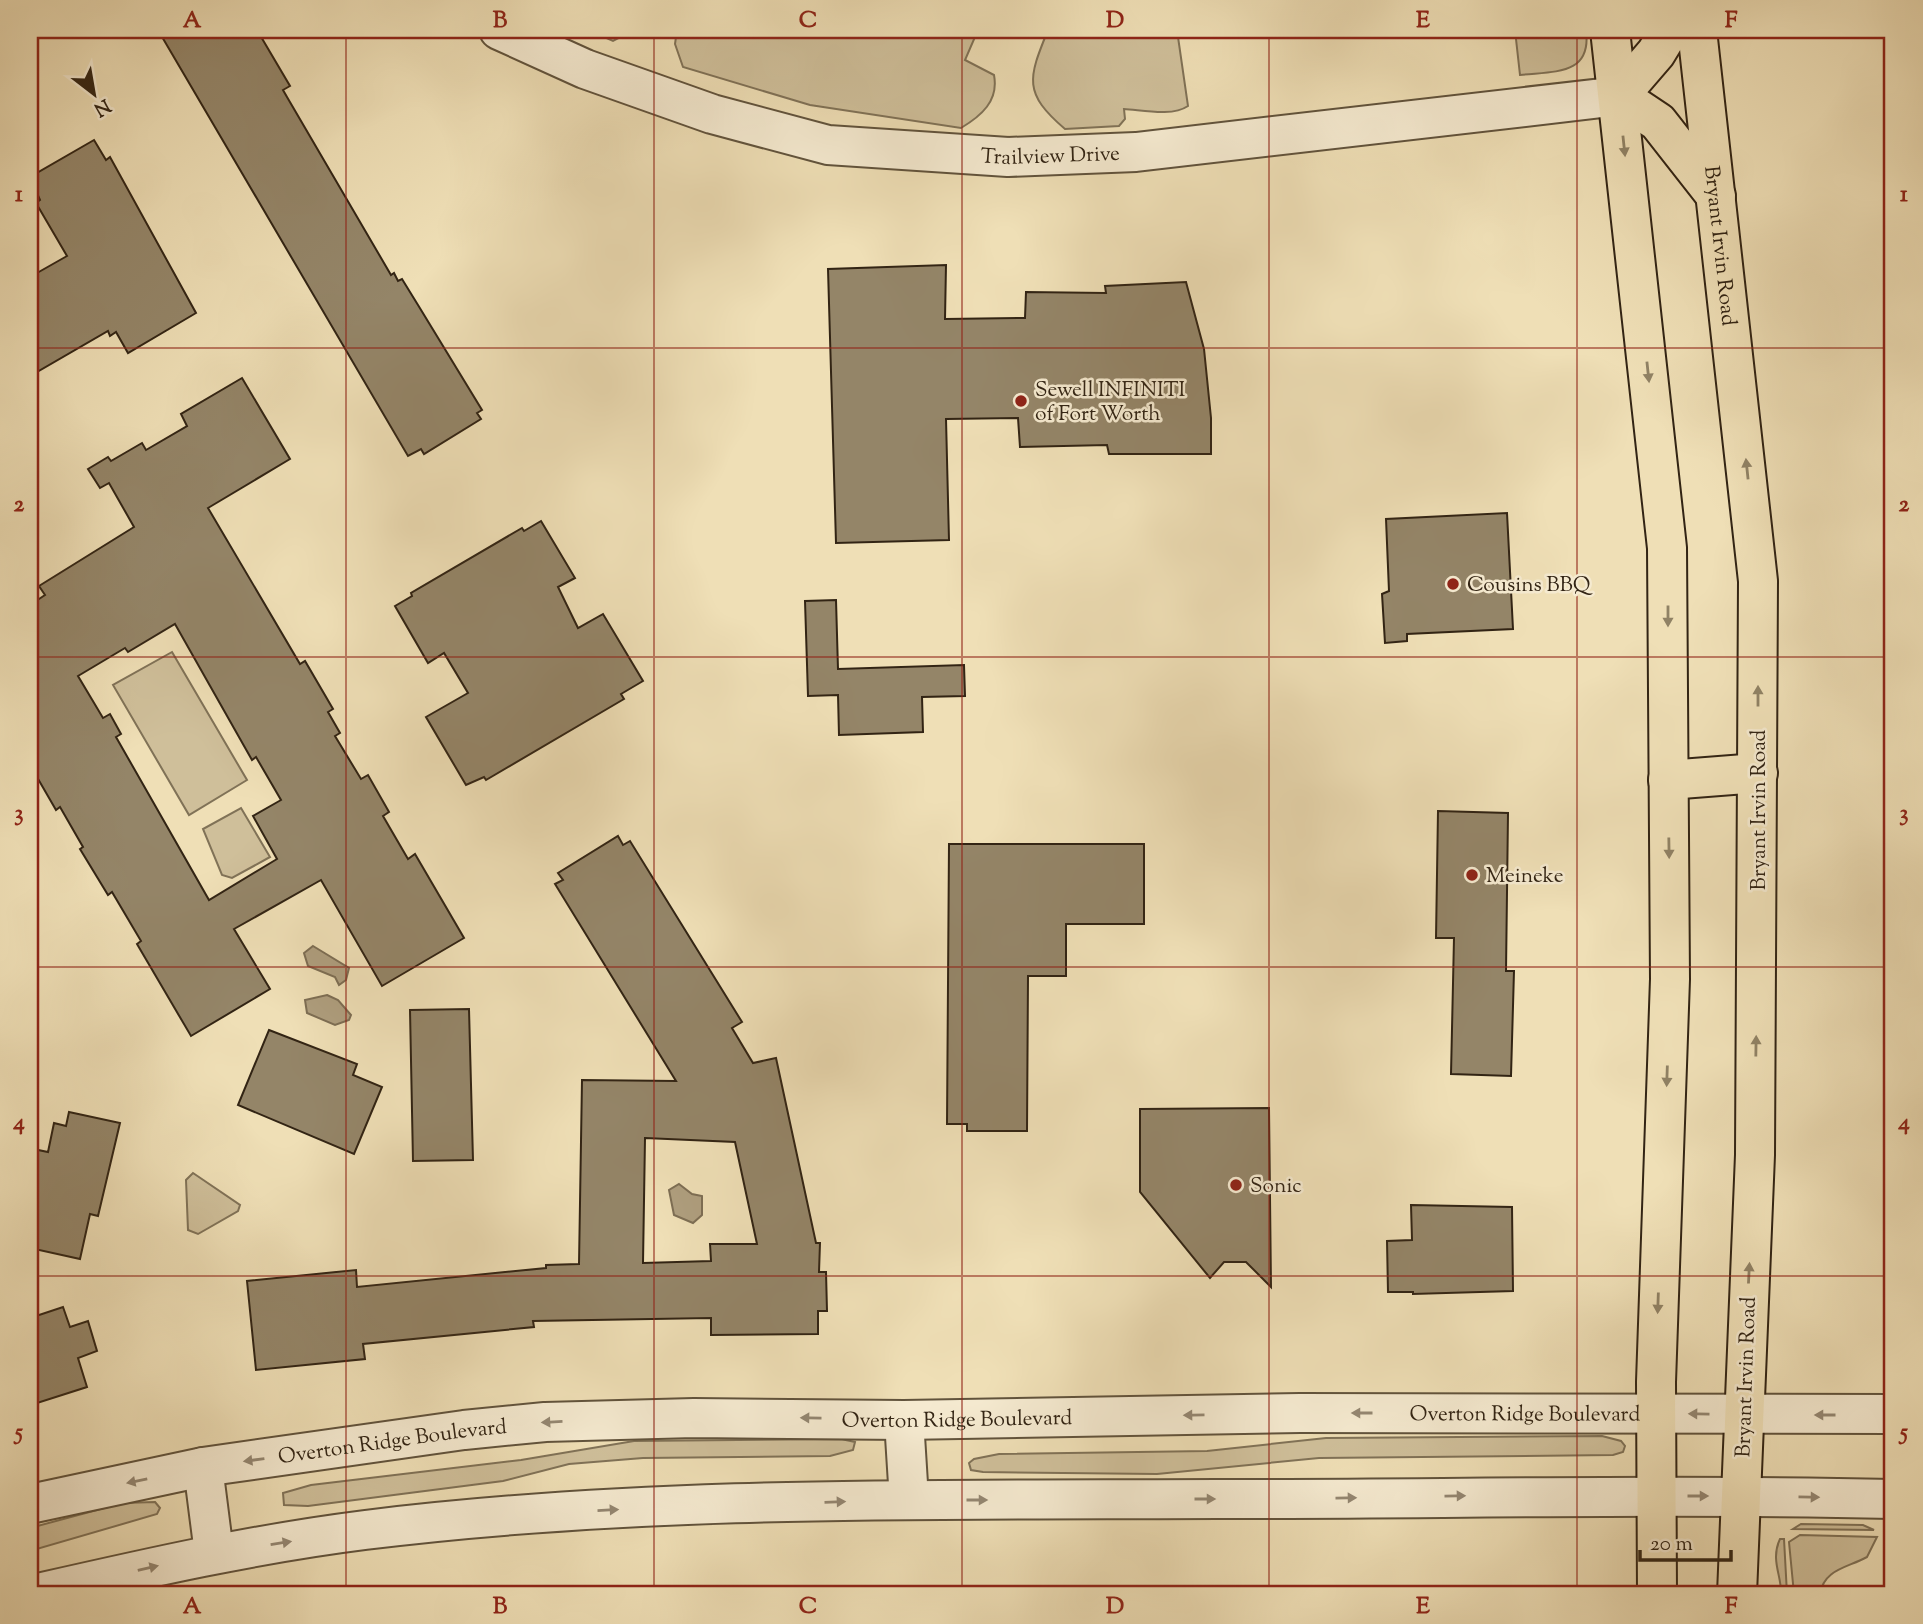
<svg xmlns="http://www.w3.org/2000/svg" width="1923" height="1624" font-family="'Sorts Mill Goudy',serif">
<rect width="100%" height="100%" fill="#efdfb6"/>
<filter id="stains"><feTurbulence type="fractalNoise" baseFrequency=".00286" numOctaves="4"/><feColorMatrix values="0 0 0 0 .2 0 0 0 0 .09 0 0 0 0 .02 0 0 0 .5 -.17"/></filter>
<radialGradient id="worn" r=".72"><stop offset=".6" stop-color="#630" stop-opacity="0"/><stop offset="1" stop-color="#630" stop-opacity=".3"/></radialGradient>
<g fill="#cfbf9a" stroke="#807257" stroke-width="2">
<path d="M588,30H634L613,41Z"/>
<path d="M677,30H978L965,60L994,75C999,101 981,116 961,128L810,105L683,67L675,44Z"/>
<path d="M1048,30H1177L1188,106C1172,117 1142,110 1124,109L1125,119L1119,126L1065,129C1023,93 1028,79 1048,30Z"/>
<path d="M1515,30H1586C1592,76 1554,71 1520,75Z"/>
<path d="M172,652L247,780L189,815L113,685Z"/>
<path d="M241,808L270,857L232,878L222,875L203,829Z"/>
<path d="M193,1173L240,1205L238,1211L198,1234L188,1230L186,1180Z"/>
<path d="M1602,1436L1621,1441L1625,1446L1623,1452L1613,1455L1319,1458L1157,1474L983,1472L971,1470L969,1463L974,1459L999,1454L1207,1451L1326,1438Z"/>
<path d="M841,1439L855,1442L853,1450L830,1456L643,1458L569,1464L503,1481L308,1506L284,1505L283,1493L311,1485L521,1460L634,1441Z"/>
<path d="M155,1502L160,1508L157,1514L30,1551V1528L123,1503Z"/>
<path d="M1801,1524L1863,1525L1874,1530L1793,1529Z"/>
<path d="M1800,1535L1877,1537L1867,1557C1847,1568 1824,1569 1820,1594H1794L1789,1542Z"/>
<path d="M1780,1539H1784L1787,1594H1781C1782,1576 1770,1560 1780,1539Z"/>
</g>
<g fill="#af9f7f" stroke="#7d6e54" stroke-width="2">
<path d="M313,946L349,968L346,980L339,985L335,977L308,966L304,953Z"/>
<path d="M327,995L338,1000L351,1015L349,1020L335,1025L307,1013L305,1000Z"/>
<path d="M679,1184L692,1194L702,1196V1215L693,1223L674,1215L669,1190Z"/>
</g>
<g fill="#948568" stroke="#322414" stroke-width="2" fill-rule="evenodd">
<path d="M158,30H257L290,86L283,90L287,97L391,275L394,273L398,281L402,279L418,305L482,410L477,413L481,419L424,454L421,449L408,456Z"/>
<path d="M94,140L106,160L110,157L196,313L128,353L116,332L110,336L108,331L30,376V277L67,256L36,203L40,200L30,177Z"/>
<path d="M946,265L945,319L1025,318L1026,292L1106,293L1105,286L1186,282L1204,349L1211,418V454H1109L1107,445L1020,447L1018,418L946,419L949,540L836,543L828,269Z"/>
<path d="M242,378L290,459L208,508L300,664L305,661L333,709L328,712L340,733L335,736L361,779L368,775L389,812L383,816L408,859L415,854L464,938L382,986L321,880L234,929L270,989L191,1036L137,944L141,941L112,892L108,895L80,849L83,847L60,807L56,810L30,765V605L45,595L39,586L134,527L109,483L100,488L88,469L108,457L111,461L142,443L146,450L187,426L181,414ZM175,624L252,760L256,757L281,800L253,816L277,859L209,900L116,737L121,734L110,714L103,718L78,676L125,648L128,652Z"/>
<path d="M1507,513L1513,629L1407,634V641L1385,643L1382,594L1389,591L1386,519Z"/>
<path d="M541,521L575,578L558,587L578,628L603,614L643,681L621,694L624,699L486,780L484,777L466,785L426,717L468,693L444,653L428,663L395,606L412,596L411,593L522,528L524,531Z"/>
<path d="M836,600L838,669L964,665L965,696L922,697L923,732L839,735L838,695L808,696L805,601Z"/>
<path d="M1438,811L1508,813L1506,971H1514L1511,1076L1451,1074L1454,938H1436Z"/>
<path d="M618,836L623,845L630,841L742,1022L732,1028L753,1063L776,1058L816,1243H820L819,1272H826L827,1311H818V1334L711,1335V1318L533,1321L534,1327L363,1344L365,1359L256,1370L247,1281L356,1270L357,1287L546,1268V1265L579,1264L582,1080L676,1081L555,884L563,880L558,873ZM645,1138L735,1142L757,1244H710L711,1261L643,1263Z"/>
<path d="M949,844H1144V924H1066V976H1028L1027,1131H967V1124H947Z"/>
<path d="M469,1009L473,1160L413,1161L410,1010Z"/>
<path d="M269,1030L357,1064L353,1075L382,1087L354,1154L238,1105Z"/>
<path d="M1269,1108L1271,1287L1246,1262H1224L1210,1278L1140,1192V1109Z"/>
<path d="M69,1112L120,1123L98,1216L90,1214L80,1259L30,1248V1187L38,1150L48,1152L54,1123L66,1126Z"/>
<path d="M1411,1205L1512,1207L1513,1291L1413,1294V1292H1388L1387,1241L1412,1240Z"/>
<path d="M63,1307L70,1327L88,1321L97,1351L78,1358L87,1387L34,1404L30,1389V1318Z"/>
</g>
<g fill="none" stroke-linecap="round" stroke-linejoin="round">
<defs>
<g id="minor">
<path id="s1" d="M499,30L585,69L712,114L828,145L1008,157L1136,152L1619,96"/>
<path d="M904,1420L909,1500"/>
<path d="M203,1467L214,1553"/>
<path id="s2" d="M30,1504L203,1467L464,1430L545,1422L694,1418L904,1420L1300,1413L1893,1414"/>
<path d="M34,1594C144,1569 253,1544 365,1530C647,1495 934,1500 1218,1499C1443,1499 1668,1494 1893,1499"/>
</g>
<g id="major">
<path d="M1610,30L1667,548L1670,979L1656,1382L1657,1594"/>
<path d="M1670,30L1656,53L1619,96L1658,122L1716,196"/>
<path id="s3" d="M1697,30L1758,581L1755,1155L1737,1594"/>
<path d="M1668,780L1758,773"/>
</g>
</defs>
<use href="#minor" stroke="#61533c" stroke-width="42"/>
<use href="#major" stroke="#322414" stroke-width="42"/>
<use href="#minor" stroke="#f5ead0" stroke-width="38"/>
<use href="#major" stroke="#efdfb6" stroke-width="38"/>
</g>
<defs><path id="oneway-solid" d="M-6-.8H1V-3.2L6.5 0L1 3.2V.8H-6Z" transform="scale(1.75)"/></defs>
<g fill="#908265">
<use href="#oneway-solid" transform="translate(1624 146) rotate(84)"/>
<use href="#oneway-solid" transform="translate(1648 372) rotate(84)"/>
<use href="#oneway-solid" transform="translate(1747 469) rotate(-96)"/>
<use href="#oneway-solid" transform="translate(1668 616) rotate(90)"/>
<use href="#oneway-solid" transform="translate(1758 696) rotate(-90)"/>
<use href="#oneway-solid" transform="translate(1669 848) rotate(89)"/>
<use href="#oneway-solid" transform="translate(1756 1046) rotate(-89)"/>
<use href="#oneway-solid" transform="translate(1667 1076) rotate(92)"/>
<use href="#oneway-solid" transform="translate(1749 1273) rotate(-87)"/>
<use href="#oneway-solid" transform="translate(1658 1303) rotate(92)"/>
</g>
<g fill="#948772">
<use href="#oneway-solid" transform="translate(1362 1413) rotate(-180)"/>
<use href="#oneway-solid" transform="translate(1699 1414) rotate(-179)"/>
<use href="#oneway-solid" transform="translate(1194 1415) rotate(179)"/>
<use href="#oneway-solid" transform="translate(1825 1415) rotate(-180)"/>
<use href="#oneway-solid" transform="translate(811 1418) rotate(-179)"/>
<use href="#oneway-solid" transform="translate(552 1422) rotate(177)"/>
<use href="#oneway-solid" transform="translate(254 1460) rotate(172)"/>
<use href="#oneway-solid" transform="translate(137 1481) rotate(168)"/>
<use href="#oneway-solid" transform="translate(1455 1496) rotate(-1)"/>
<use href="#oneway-solid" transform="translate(1698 1496)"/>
<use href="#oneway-solid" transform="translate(1809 1497) rotate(1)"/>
<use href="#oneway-solid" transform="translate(1346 1498) rotate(-1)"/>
<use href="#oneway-solid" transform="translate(1205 1499)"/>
<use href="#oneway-solid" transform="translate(977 1500)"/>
<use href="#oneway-solid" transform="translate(835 1502) rotate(-2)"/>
<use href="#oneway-solid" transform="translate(608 1510) rotate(-3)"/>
<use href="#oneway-solid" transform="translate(281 1543) rotate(-9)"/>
<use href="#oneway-solid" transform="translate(148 1568) rotate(-13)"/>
</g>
<path fill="none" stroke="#8f2418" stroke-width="2" stroke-opacity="0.55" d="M346,30V1594M654,30V1594M962,30V1594M1269,30V1594M1577,30V1594M30,348H1893M30,657H1893M30,967H1893M30,1276H1893"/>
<g fill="#8f2418" stroke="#f5ead0" stroke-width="2.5">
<circle cx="1021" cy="401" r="7"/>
<circle cx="1453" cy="584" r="7"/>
<circle cx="1472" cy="875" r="7"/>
<circle cx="1236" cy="1185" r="7"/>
</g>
<g text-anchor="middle" stroke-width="5" stroke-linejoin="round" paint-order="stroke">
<g font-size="21" fill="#322414" stroke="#f5ead0">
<text dy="7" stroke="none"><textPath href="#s1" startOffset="572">Trailview Drive</textPath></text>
<text dy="7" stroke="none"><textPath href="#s3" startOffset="217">Bryant Irvin Road</textPath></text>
<text transform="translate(1758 810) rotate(-90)" y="7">Bryant Irvin Road</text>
<text transform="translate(1745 1377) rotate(-88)" y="7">Bryant Irvin Road</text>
<text dy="7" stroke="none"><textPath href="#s2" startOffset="1502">Overton Ridge Boulevard</textPath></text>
<text dy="7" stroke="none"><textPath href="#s2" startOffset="934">Overton Ridge Boulevard</textPath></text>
<text dy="7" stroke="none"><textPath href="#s2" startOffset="368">Overton Ridge Boulevard</textPath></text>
</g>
<g font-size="21" fill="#322414" stroke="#f5ead0" text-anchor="start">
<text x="1035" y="396">Sewell INFINITI<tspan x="1035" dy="24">of Fort Worth</tspan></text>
<text x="1467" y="591">Cousins BBQ</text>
<text x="1486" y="882">Meineke</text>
<text x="1250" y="1192">Sonic</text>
</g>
</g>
<rect width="1923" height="1624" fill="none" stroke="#efdfb6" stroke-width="77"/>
<g transform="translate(94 94) rotate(149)" stroke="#f5ead0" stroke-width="5" paint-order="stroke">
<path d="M0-5L12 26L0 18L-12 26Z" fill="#322414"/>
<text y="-10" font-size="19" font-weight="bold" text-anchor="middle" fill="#322414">N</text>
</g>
<path d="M1640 1550v10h91v-10" fill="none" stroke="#322414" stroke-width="3.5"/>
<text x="1650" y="1550" font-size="21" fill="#322414" stroke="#f5ead0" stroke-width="5" paint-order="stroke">20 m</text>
<rect x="38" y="38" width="1846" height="1548" fill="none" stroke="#8f2418" stroke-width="2.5"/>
<g font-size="23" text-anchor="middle" font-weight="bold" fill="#8f2418">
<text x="192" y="27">A</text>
<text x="500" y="27">B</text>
<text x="808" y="27">C</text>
<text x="1115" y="27">D</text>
<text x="1423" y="27">E</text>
<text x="1731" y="27">F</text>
<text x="19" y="201">1</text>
<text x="1904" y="201">1</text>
<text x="19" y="511">2</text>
<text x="1904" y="511">2</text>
<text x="19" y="820">3</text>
<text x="1904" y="820">3</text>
<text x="19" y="1129">4</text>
<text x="1904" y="1129">4</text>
<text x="19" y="1439">5</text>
<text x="1904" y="1439">5</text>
<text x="192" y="1613">A</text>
<text x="500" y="1613">B</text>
<text x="808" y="1613">C</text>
<text x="1115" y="1613">D</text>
<text x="1423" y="1613">E</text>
<text x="1731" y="1613">F</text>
</g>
<rect width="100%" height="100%" filter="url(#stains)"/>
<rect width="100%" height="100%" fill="url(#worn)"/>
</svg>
